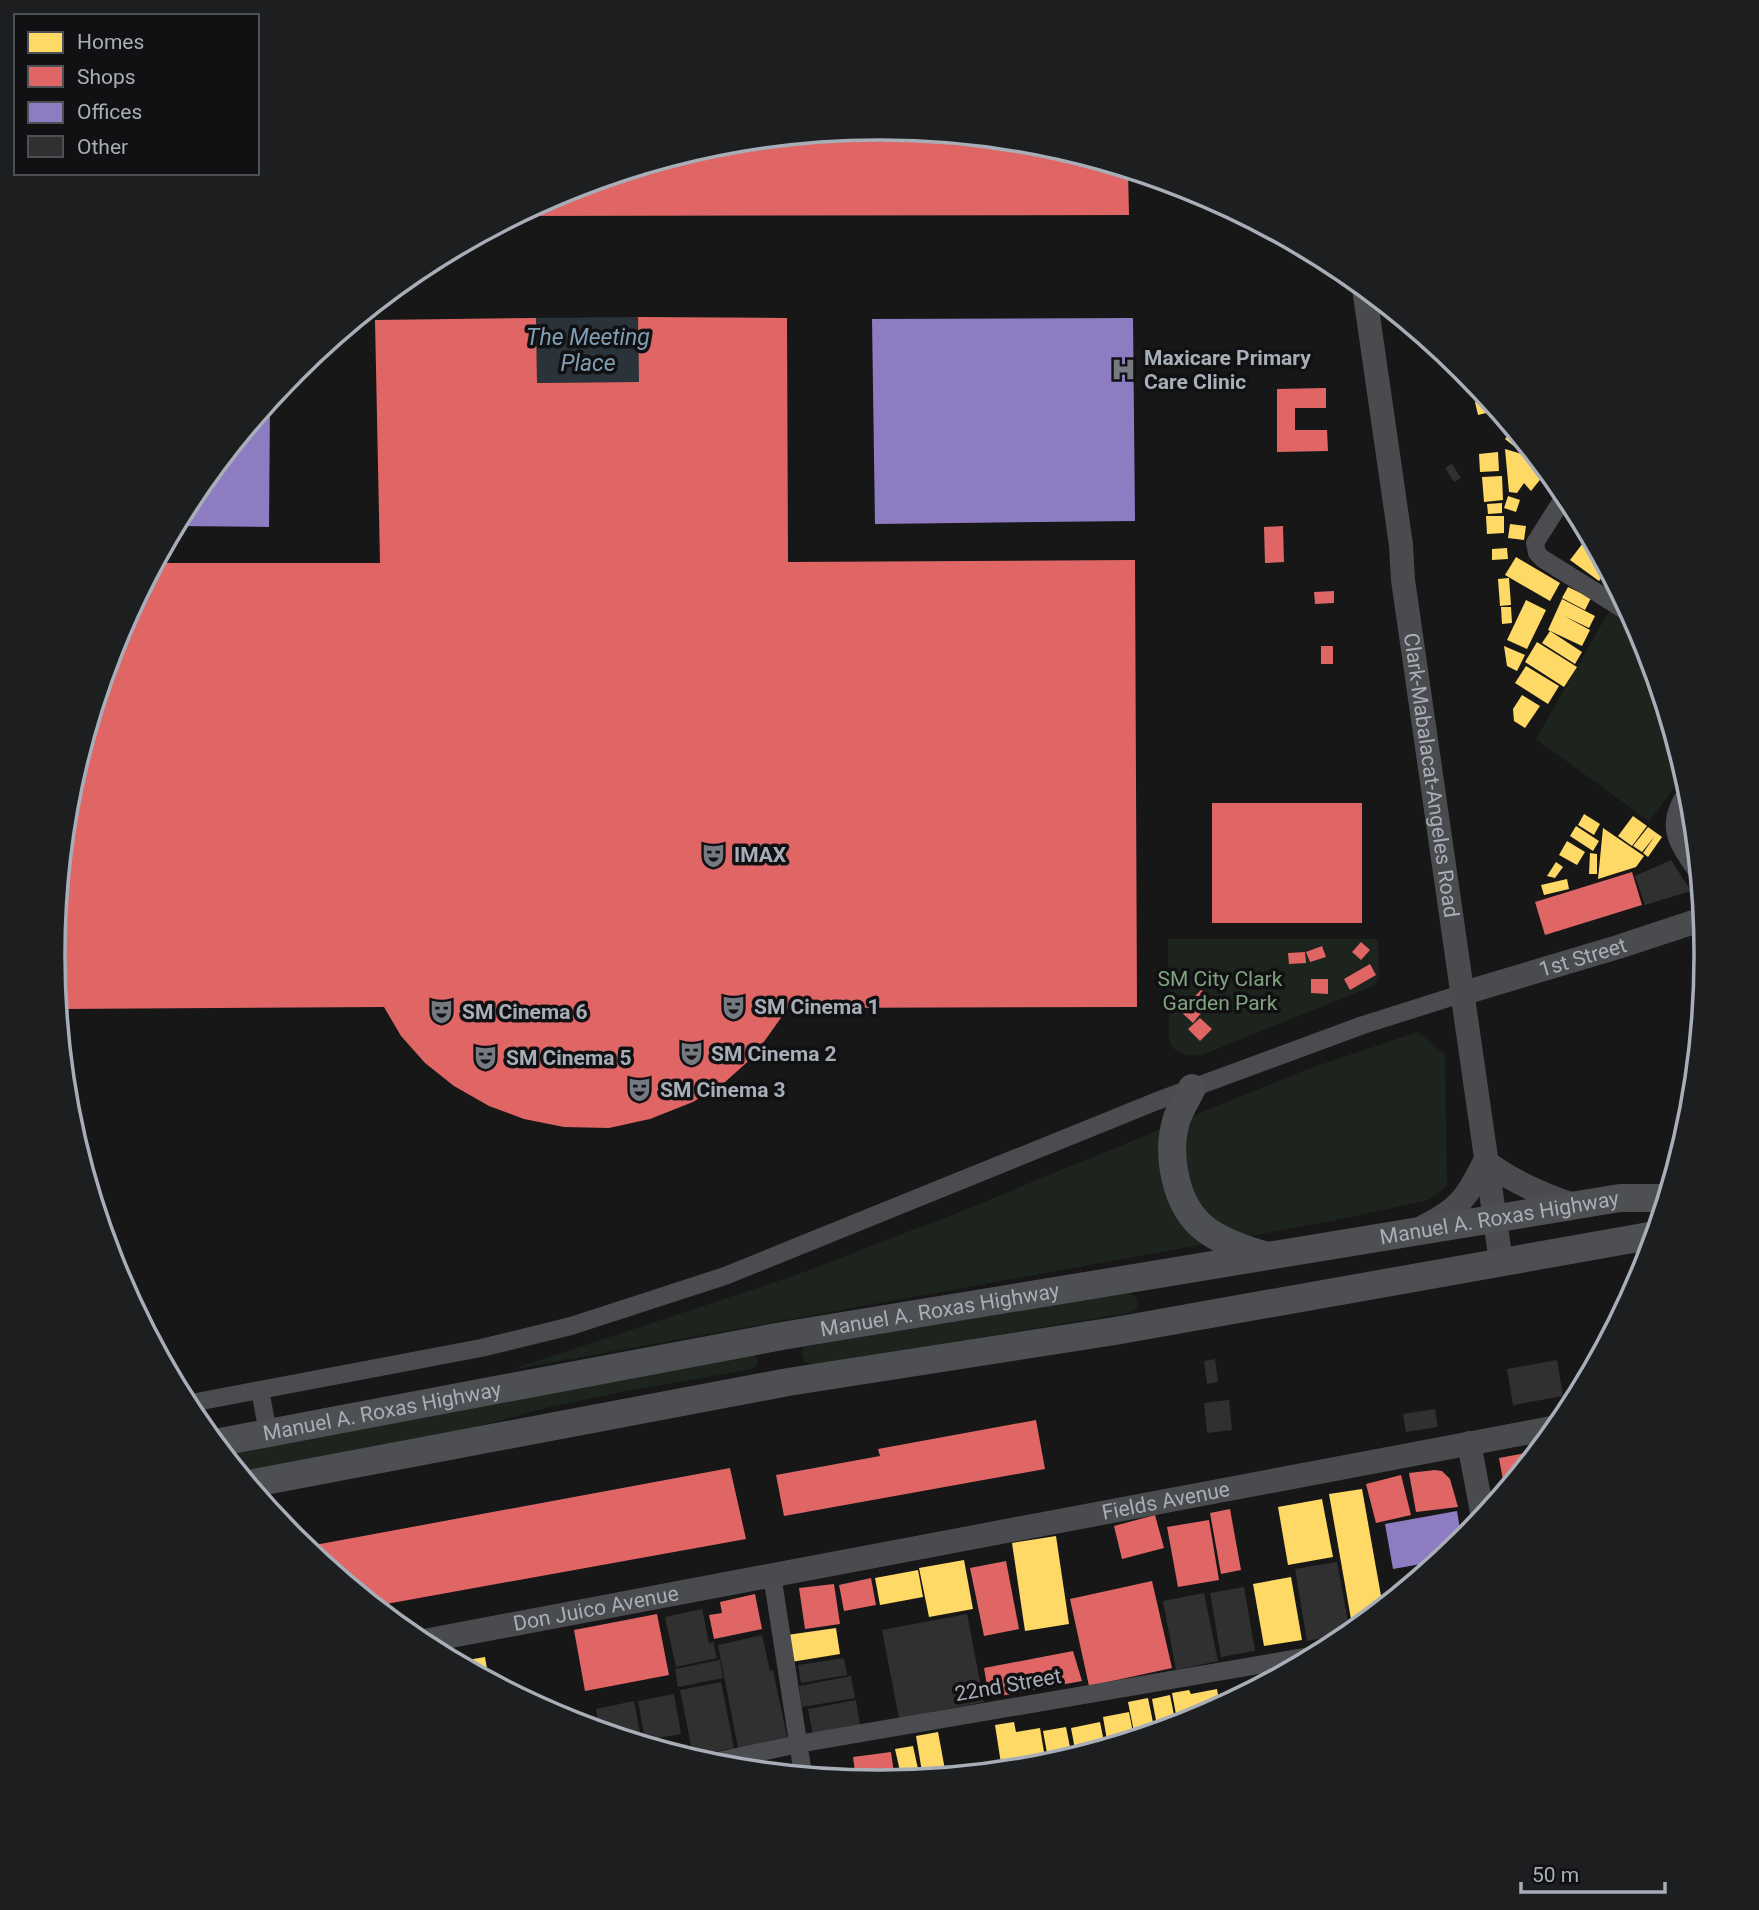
<svg xmlns="http://www.w3.org/2000/svg" width="1759" height="1910" font-family="Roboto,sans-serif">
<rect width="100%" height="100%" fill="#171717"/>
<g fill="#1d241e">
<path d="M1611,608L1634,621L1644,639L1685,774L1649,821L1536,739Z"/>
<path d="M1168,939H1378L1379,978L1373,986L1202,1055C1187,1056 1174,1055 1169,1040Z"/>
<path d="M1418,1032L1445,1055L1447,1186L1428,1200L1332,1221L510,1370L796,1275L967,1209L1305,1070Z"/>
<path d="M1125,1293C1134,1293 1139,1299 1137,1308L1128,1313L814,1365L804,1362L801,1351L804,1347Z"/>
<path d="M753,1355L758,1361L757,1366L748,1370L631,1390L550,1407L465,1430L240,1473L223,1452Z"/>
</g>
<path fill="#2a3339" d="M638,317L639,382L537,383L536,318Z"/>
<g fill="#ffd966">
<path d="M1487,399L1490,412L1478,415L1475,402Z"/>
<path d="M1513,429L1521,439L1515,447L1505,439Z"/>
<path d="M1505,449L1532,457L1547,471L1531,491L1524,483L1517,493L1509,492Z"/>
<path d="M1498,452L1499,471L1480,472L1479,454Z"/>
<path d="M1502,476L1503,500L1484,502L1482,477Z"/>
<path d="M1508,496L1520,500L1516,512L1504,508Z"/>
<path d="M1502,503V513L1488,514L1487,504Z"/>
<path d="M1486,516H1504V533L1487,534Z"/>
<path d="M1510,524L1526,526L1524,540L1508,538Z"/>
<path d="M1585,530L1607,570L1599,581L1570,560L1586,539L1581,535Z"/>
<path d="M1507,548L1508,559L1492,560V549Z"/>
<path d="M1516,557L1560,583L1550,601L1505,575Z"/>
<path d="M1509,578L1511,605L1500,606L1498,579Z"/>
<path d="M1568,587L1591,598L1585,610L1562,598Z"/>
<path d="M1562,599L1595,616L1589,628L1564,616L1590,630L1582,646L1548,630Z"/>
<path d="M1526,600L1546,610L1527,649L1507,640Z"/>
<path d="M1501,607H1511L1512,623L1502,624Z"/>
<path d="M1550,631L1582,652L1575,664L1542,643Z"/>
<path d="M1537,642L1577,667L1564,687L1525,662Z"/>
<path d="M1504,646L1525,655L1517,671L1507,666Z"/>
<path d="M1526,666L1559,686L1548,704L1515,683Z"/>
<path d="M1522,695L1540,706L1525,728L1514,721L1513,709Z"/>
<path d="M1584,814L1600,824L1594,835L1578,825Z"/>
<path d="M1633,816L1647,826L1632,846L1618,836Z"/>
<path d="M1576,826L1599,841L1593,851L1570,836Z"/>
<path d="M1648,827L1662,837L1648,857L1643,853L1655,836L1642,852L1633,846Z"/>
<path d="M1603,828L1644,856L1636,867L1598,879Z"/>
<path d="M1567,841L1585,852L1577,865L1559,855Z"/>
<path d="M1590,853L1597,854V874H1589Z"/>
<path d="M1556,862L1563,867L1555,878L1547,876Z"/>
<path d="M1567,879L1569,889L1544,895L1541,885Z"/>
<path d="M1362,1489L1383,1607L1372,1615L1351,1619L1329,1494Z"/>
<path d="M1322,1499L1333,1557L1288,1565L1278,1507Z"/>
<path d="M1056,1536L1069,1624L1025,1631L1012,1543Z"/>
<path d="M964,1560L973,1609L929,1617L919,1568Z"/>
<path d="M918,1570L923,1597L880,1605L875,1578Z"/>
<path d="M1291,1577L1302,1640L1264,1646L1253,1584Z"/>
<path d="M836,1628L840,1654L791,1662L787,1635Z"/>
<path d="M485,1657L489,1680L456,1662Z"/>
<path d="M1217,1689L1220,1706L1196,1719L1178,1725L1172,1693L1189,1690L1191,1694Z"/>
<path d="M1170,1695L1176,1725L1158,1731L1152,1699Z"/>
<path d="M1148,1698L1155,1732L1135,1737L1128,1702Z"/>
<path d="M1129,1712L1134,1738L1108,1746L1103,1717Z"/>
<path d="M1014,1722L1016,1732L1040,1728L1046,1764L1002,1770L995,1725Z"/>
<path d="M1100,1722L1105,1747L1076,1755L1071,1728Z"/>
<path d="M1066,1727L1072,1757L1049,1764L1043,1731Z"/>
<path d="M938,1732L946,1775L923,1778L916,1736Z"/>
<path d="M913,1746L920,1778L902,1780L895,1749Z"/>
</g>
<g fill="#e06666">
<path d="M880,128L1041,144L1128,170L1129,215L516,216L563,191L719,144Z"/>
<path d="M638,317L787,318L788,562L1135,560L1137,1007L788,1008L753,1057L725,1082L693,1102L650,1119L609,1128L564,1127L524,1119L489,1106L454,1086L425,1063L401,1036L384,1007L58,1009L53,955L68,793L116,638L156,563H380L375,320L536,318L537,383L639,382Z"/>
<path d="M1326,388V408H1295V430H1327L1328,451L1277,452V389Z"/>
<path d="M1283,526L1284,562L1265,563L1264,527Z"/>
<path d="M1334,591V603L1315,604L1314,592Z"/>
<rect x="1321" y="646" width="12" height="18"/>
<rect x="1212" y="803" width="150" height="120"/>
<path d="M1692,811L1697,854L1683,830Z"/>
<path d="M1632,872L1642,905L1545,935L1535,902Z"/>
<path d="M1361,942L1370,950L1361,960L1352,952Z"/>
<path d="M1322,946L1326,957L1310,962L1306,952Z"/>
<path d="M1305,952L1306,963L1289,964L1288,953Z"/>
<path d="M1370,964L1376,975L1350,990L1344,979Z"/>
<path d="M1311,979H1328V994L1311,993Z"/>
<path d="M1201,990L1212,1000L1193,1023L1180,1011Z"/>
<path d="M1200,1018L1212,1029L1200,1041L1188,1029Z"/>
<path d="M1036,1420L1045,1469L784,1516L776,1475L880,1456L878,1449Z"/>
<path d="M1537,1451L1518,1474L1505,1491L1499,1458Z"/>
<path d="M730,1468L746,1539L375,1606L304,1547Z"/>
<path d="M1435,1470L1442,1471L1450,1479L1458,1507L1416,1512L1409,1473Z"/>
<path d="M1401,1475L1411,1515L1376,1523L1366,1484Z"/>
<path d="M1230,1509L1241,1570L1221,1574L1210,1513Z"/>
<path d="M1155,1515L1164,1548L1122,1559L1114,1526Z"/>
<path d="M1209,1520L1219,1580L1178,1587L1167,1527Z"/>
<path d="M1006,1561L1019,1629L984,1636L970,1568Z"/>
<path d="M871,1578L876,1605L844,1611L839,1585Z"/>
<path d="M1152,1581L1172,1668L1089,1686L1070,1599Z"/>
<path d="M834,1584L840,1624L805,1629L799,1588Z"/>
<path d="M755,1594L762,1629L714,1639L709,1615L722,1613L720,1602Z"/>
<path d="M657,1614L669,1675L585,1691L574,1630Z"/>
<path d="M1073,1651L1082,1681L989,1698L984,1668Z"/>
<path d="M891,1752L895,1780L879,1782L856,1780L853,1757Z"/>
</g>
<g fill="#8e7cc3">
<path d="M1133,318L1135,521L875,524L872,319Z"/>
<path d="M270,401L269,527L175,526L192,495Z"/>
<path d="M1457,1511L1462,1541L1438,1561L1393,1569L1385,1524Z"/>
</g>
<g fill="#303031">
<path d="M1452,464L1461,478L1454,482L1445,468Z"/>
<path d="M1671,860L1691,891L1645,905L1635,876Z"/>
<path d="M1215,1359L1218,1382L1207,1384L1204,1361Z"/>
<path d="M1557,1360L1563,1396L1513,1405L1507,1369Z"/>
<path d="M1229,1400L1232,1430L1207,1433L1204,1403Z"/>
<path d="M1435,1409L1438,1427L1406,1432L1403,1414Z"/>
<path d="M1337,1562L1350,1633L1307,1641L1295,1569Z"/>
<path d="M1244,1587L1255,1651L1221,1657L1210,1593Z"/>
<path d="M1204,1593L1218,1661L1176,1670L1163,1601Z"/>
<path d="M702,1609L709,1643L713,1642L717,1658L676,1667L665,1617Z"/>
<path d="M967,1614L984,1702L899,1718L882,1630Z"/>
<path d="M762,1635L770,1671L773,1670L787,1737L738,1748L718,1645Z"/>
<path d="M844,1658L847,1675L801,1683L798,1665Z"/>
<path d="M720,1660L723,1678L678,1687L675,1669Z"/>
<path d="M851,1676L855,1698L802,1707L799,1686Z"/>
<path d="M721,1682L734,1748L693,1756L680,1690Z"/>
<path d="M674,1694L681,1734L645,1740L638,1701Z"/>
<path d="M856,1700L860,1726L813,1735L808,1709Z"/>
<path d="M634,1701L642,1743L600,1730L596,1709Z"/>
<path d="M687,1744L690,1758L662,1749Z"/>
</g>
<g fill="none" stroke-linecap="round" stroke-linejoin="round">
<g stroke="#4b4c50" stroke-width="18">
<path d="M1566,494L1535,543L1537,553L1543,559L1631,614"/>
<path d="M1689,789C1663,825 1676,841 1698,873"/>
<path d="M260,1390L268,1433"/>
<path d="M186,1404L481,1348L571,1326L725,1276L1157,1101L1363,1025L1464,993"/>
<path d="M772,1575L803,1774"/>
<path d="M709,1763L798,1744L1316,1655"/>
</g>
<g stroke="#4a4b4e" stroke-width="24">
<path id="s1" d="M1364,288L1401,545L1403,580L1501,1262"/>
<path id="s2" d="M1464,993L1618,947L1703,919"/>
<path d="M1485,1161C1512,1182 1543,1195 1576,1206"/>
<path d="M1423,1227C1460,1209 1467,1197 1485,1161"/>
<path d="M1469,1443L1483,1517"/>
<path id="s3" d="M419,1642L1557,1427"/>
</g>
<g stroke="#4d4f52" stroke-width="28">
<path d="M1192,1088C1187,1098 1181,1108 1177,1118C1166,1152 1174,1205 1205,1229C1222,1242 1243,1249 1264,1255"/>
<path id="s4" d="M215,1443L782,1336L1620,1198H1666"/>
<path d="M249,1484L788,1382L1115,1331L1655,1235"/>
</g>
</g>
<defs>
<symbol id="hospital-bare" viewBox="-9 -9 18 18"><path d="M-5-5h3v3.5h4V-5h3V5h-3V1.5h-4V5h-3Z" fill="#757980" stroke="#111113" stroke-width="2.5" paint-order="stroke"/></symbol>
<symbol id="theatre-bare" viewBox="-9 -9 18 18"><path d="M-5-5.5Q0-4 5-5.5V0Q5 5 0 6Q-5 5-5 0ZM-3.3-2.5H-1v1.5H-3.3ZM1-2.5H3.3v1.5H1ZM-2.8 1Q0 5.5 2.8 1Z" fill="#757980" stroke="#111113" stroke-width="2.5" paint-order="stroke"/></symbol>
</defs>
<g fill-rule="evenodd">
<use href="#hospital-bare" x="1106" y="352" width="35" height="35"/>
<use href="#theatre-bare" x="696" y="838" width="35" height="35"/>
<use href="#theatre-bare" x="716" y="990" width="35" height="35"/>
<use href="#theatre-bare" x="424" y="994" width="35" height="35"/>
<use href="#theatre-bare" x="674" y="1036" width="35" height="35"/>
<use href="#theatre-bare" x="468" y="1040" width="35" height="35"/>
<use href="#theatre-bare" x="622" y="1072" width="35" height="35"/>
</g>
<g text-anchor="middle" stroke-width="7" stroke-linejoin="round" paint-order="stroke">
<g font-size="21" font-weight="bold" fill="#a8aeb8" stroke="#111113" text-anchor="start">
<text x="1144" y="365">Maxicare Primary<tspan x="1144" dy="24">Care Clinic</tspan></text>
<text x="734" y="862">IMAX</text>
<text x="754" y="1014">SM Cinema 1</text>
<text x="462" y="1019">SM Cinema 6</text>
<text x="711" y="1061">SM Cinema 2</text>
<text x="506" y="1065">SM Cinema 5</text>
<text x="660" y="1097">SM Cinema 3</text>
</g>
<g font-size="21" fill="#a8aeb8" stroke="#111113">
<text dy="7" stroke="none"><textPath href="#s1" startOffset="492">Clark-Mabalacat-Angeles Road</textPath></text>
<text dy="7" stroke="none"><textPath href="#s2" startOffset="124">1st Street</textPath></text>
<text dy="7" stroke="none"><textPath href="#s4" startOffset="1304">Manuel A. Roxas Highway</textPath></text>
<text dy="7" stroke="none"><textPath href="#s4" startOffset="737">Manuel A. Roxas Highway</textPath></text>
<text dy="7" stroke="none"><textPath href="#s4" startOffset="170">Manuel A. Roxas Highway</textPath></text>
<text dy="7" stroke="none"><textPath href="#s3" startOffset="760">Fields Avenue</textPath></text>
<text dy="7" stroke="none"><textPath href="#s3" startOffset="180">Don Juico Avenue</textPath></text>
<text transform="translate(1008 1685) rotate(-10)" y="7">22nd Street</text>
</g>
<g font-size="21" fill="#7fa37f" stroke="#111113">
<text x="1220" y="986">SM City Clark<tspan x="1220" dy="24">Garden Park</tspan></text>
</g>
<g font-size="23" font-style="italic" fill="#7f9db3" stroke="#111113">
<text x="588" y="345">The Meeting<tspan x="588" dy="26">Place</tspan></text>
</g>
</g>
<path d="M0 0H1759V1910H0ZM879 140H880A814 814 0 0 1 1694 954V956A814 814 0 0 1 880 1770H879A814 814 0 0 1 65 956V954A814 814 0 0 1 879 140Z" fill="#1d1e20" fill-rule="evenodd"/>
<path fill="none" stroke="#a8aeb8" stroke-width="3.5" d="M879 140H880A814 814 0 0 1 1694 954V956A814 814 0 0 1 880 1770H879A814 814 0 0 1 65 956V954A814 814 0 0 1 879 140Z"/>
<rect x="14" y="14" width="245" height="161" fill="#111113" stroke="#4d5055" stroke-width="2"/>
<rect x="28" y="32" width="35" height="21" fill="#ffd966" stroke="#4d5055" stroke-width="2"/>
<text x="77" y="49" font-size="21" fill="#a8aeb8">Homes</text>
<rect x="28" y="66" width="35" height="21" fill="#e06666" stroke="#4d5055" stroke-width="2"/>
<text x="77" y="84" font-size="21" fill="#a8aeb8">Shops</text>
<rect x="28" y="102" width="35" height="21" fill="#8e7cc3" stroke="#4d5055" stroke-width="2"/>
<text x="77" y="119" font-size="21" fill="#a8aeb8">Offices</text>
<rect x="28" y="136" width="35" height="21" fill="#303031" stroke="#4d5055" stroke-width="2"/>
<text x="77" y="154" font-size="21" fill="#a8aeb8">Other</text>
<path d="M1521 1882v10h144v-10" fill="none" stroke="#a8aeb8" stroke-width="3.5"/>
<text x="1532" y="1882" font-size="21" fill="#a8aeb8" stroke="#111113" stroke-width="5" paint-order="stroke">50 m</text>
</svg>
